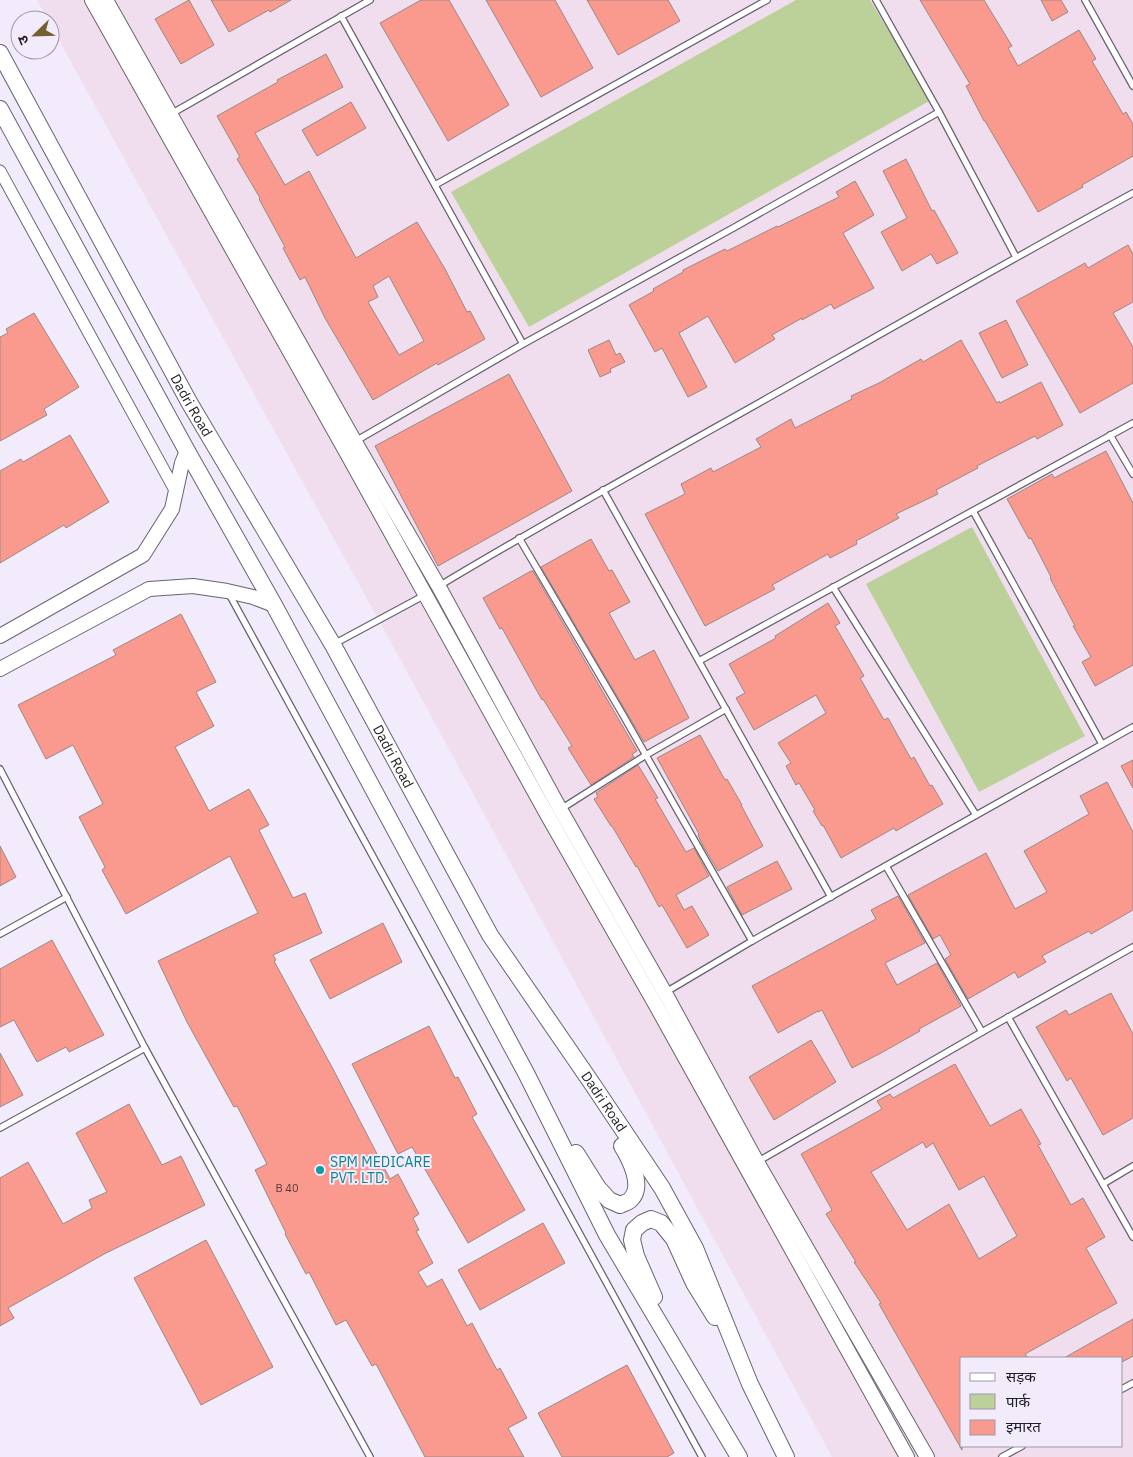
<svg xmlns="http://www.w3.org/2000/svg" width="1133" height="1457" font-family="'IBM Plex Sans','Noto Sans Devanagari',sans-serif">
<rect width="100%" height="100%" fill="#f2ebfc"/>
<path fill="#f0deef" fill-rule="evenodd" d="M37,0H1133V1457H832L398,655L50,24V20H48ZM962,1358H1122V1446H962Z"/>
<g fill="#bcd09a">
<path d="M796,0H870L931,100L529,327L451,192Z"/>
<path d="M972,527L1085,736L979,792L866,584Z"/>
</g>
<g fill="#fa9a8f" stroke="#9b8784" fill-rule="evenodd">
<path d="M189,0L214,45L181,64L155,19Z"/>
<path d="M211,0H291L270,12L269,10L229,32Z"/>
<path d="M421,0H449L509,105L448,141L380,23Z"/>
<path d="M486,0H555L593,68L541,97Z"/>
<path d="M587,0H668L680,21L618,55Z"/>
<path d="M920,0H984L1012,46L1008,48L1018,66L1079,30L1096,59L1092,61L1123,114L1126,112L1133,124V156L1082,185L1083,187L1038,212L985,121H984L966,86L970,84Z"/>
<path d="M1041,0H1061L1068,12L1052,21Z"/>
<path d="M326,54L343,87L255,133L285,185L309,171L356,258L417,222L445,269L467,312L470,311L485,339L438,365L437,363L373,400L325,318L305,277L300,280L283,248L285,247L259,199L260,198L237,159L240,157L217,116L278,82L277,80ZM389,276L424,341L399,355L368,302L378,297L373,286Z"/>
<path d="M351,102L366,128L317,156L302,130Z"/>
<path d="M906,159L932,211L934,210L958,253L937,264L931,254L902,271L881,232L907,218L883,171Z"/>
<path d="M855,181L874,215L843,233L874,288L834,309L831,304L802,320V318L772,335L775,339L735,363L708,316L679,333L707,387L688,397L662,348L655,352L629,305L654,291L653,289L683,272V270L725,249L727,251L777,226L778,227L839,197L836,192Z"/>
<path d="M1128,245L1133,254V302L1113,313L1133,347V383L1080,413L1016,301L1085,263L1088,268Z"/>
<path d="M34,313L79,387L44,409L47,415L0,441V337L8,333L6,329Z"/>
<path d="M1006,320L1028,365L1002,378L979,333Z"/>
<path d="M609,340L616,355L620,353L625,362L610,369L611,372L600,377L588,350Z"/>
<path d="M961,340L997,403L999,401L1000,403L1041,382L1063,425L1037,439L1035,436L977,466L978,468L936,490L938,494L896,514L899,518L856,541L857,544L830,558L828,554L772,585L775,589L705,626L645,514L685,494L681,484L711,468L713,472L761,447L756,439L791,419L795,428L852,399L851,396L879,383L921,359L923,362Z"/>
<path d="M509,374L572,491L438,566L375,446Z"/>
<path d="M70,435L109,502L66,528L64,525L0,563V471L21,459L23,462Z"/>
<path d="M1106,451L1133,503V665L1095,686L1082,662L1091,657L1073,626H1075L1050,578L1051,577L1031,538L1029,539L1007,499L1052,474L1054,478Z"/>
<path d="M591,539L609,571L612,570L630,602L609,613L635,660L654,650L689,718L644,742L541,567Z"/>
<path d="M531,571H533L637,751L632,754L634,757L591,785L568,748L572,746L543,699L542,700L502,628L500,629L483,598Z"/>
<path d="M828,603L840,623L835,626L864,676L860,678L884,720L888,718L911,759L914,757L930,786L932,785L943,804L896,831L894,828L841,858L823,825L822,826L813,811L815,810L799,783L796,785L786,766L791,763L778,743L826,713L816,695L754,730L736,698L745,693L729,664L776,638L775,636Z"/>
<path d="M181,614L216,682L196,692L214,726L175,747L209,811L249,789L269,825L259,830L293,898L305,893L322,933L273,955L276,960L274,961L333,1069L390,1179L398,1174L419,1214L413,1218L419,1230L416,1231L433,1263L418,1272L427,1287L442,1279L467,1326L472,1323L497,1370L500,1368L527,1418L508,1428L524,1457H425L376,1364L372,1366L346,1320L336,1325L309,1272L306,1274L285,1234L286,1233L255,1170L267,1164L237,1106L234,1107L187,1022L158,961L258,913L230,856L126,914L102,870L105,867L79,817L103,804L73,745L46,759L18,705L116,655L113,650Z"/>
<path d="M700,735L725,780L727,779L742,805H741L763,846L718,871L702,844L698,835L699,834L657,758Z"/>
<path d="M1133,760V788L1121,766Z"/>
<path d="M638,765L658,798L655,799L686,852L694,848L709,876L676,895L684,910L692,906L709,935L687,948L662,905L659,907L637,866L636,867L612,826H611L594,799L598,797L596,793Z"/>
<path d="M1107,782L1133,832V910L1091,934L1089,931L1042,956L1046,962L1018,978L1015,972L968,999L945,959L951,955L940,935L933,939L908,895L986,853L1015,909L1047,892L1024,851L1089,814L1080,796Z"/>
<path d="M0,846L16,877L0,886Z"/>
<path d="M777,861L792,889L742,915L727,887Z"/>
<path d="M898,896L925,943L885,963L897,985L937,963L961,1006L919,1029L920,1031L881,1053L852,1068L822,1010L818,1012V1011L778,1033L752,986L876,919L871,910Z"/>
<path d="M383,923L402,962L330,999L310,960Z"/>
<path d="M52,940L104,1035L69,1052L66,1047L37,1062L14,1020L0,1027V969Z"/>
<path d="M1111,993L1133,1034V1118L1103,1135L1071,1078L1067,1081L1036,1027L1066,1010L1069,1015Z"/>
<path d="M429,1026L455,1078L458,1077L477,1114L472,1117L525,1210L468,1243L412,1147L398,1154L352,1064Z"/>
<path d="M811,1040L836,1082L774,1120L749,1077Z"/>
<path d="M0,1053L23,1095L0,1107Z"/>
<path d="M955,1064L990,1126L1021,1109L1041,1144L1038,1145L1071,1205L1083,1198L1105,1237L1086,1248L1117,1303L1025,1354L1028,1358H962V1450L879,1304L881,1303L854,1262H856L826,1214L832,1210L801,1154L882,1109L877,1101L890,1094L893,1098ZM923,1142L926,1148L933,1143L959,1190L984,1176L1017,1236L979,1259L949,1204L907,1230L871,1172Z"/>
<path d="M129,1104L162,1165L181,1156L205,1205L106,1253L8,1308L14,1318L0,1326V1178L28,1162L63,1224L92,1208L89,1200L107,1192L76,1133Z"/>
<path d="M543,1223L565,1263L480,1310L458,1270Z"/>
<path d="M206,1240L273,1367L201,1405L134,1278Z"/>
<path d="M1133,1319V1356L1122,1362V1358H1064Z"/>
<path d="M627,1365L674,1453L667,1457H562L538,1413Z"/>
</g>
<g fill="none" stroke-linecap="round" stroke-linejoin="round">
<defs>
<g id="service">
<path d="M876,0L939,112L1016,257"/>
<path d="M1085,0L1133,86"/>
<path d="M341,16L523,344"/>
<path d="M171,114L370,0"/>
<path d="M435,185L767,0"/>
<path d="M1110,435L1133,474"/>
<path d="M354,442L523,344L735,227L939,112"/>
<path d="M603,490L831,897"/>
<path d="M973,511L1102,744"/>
<path d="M519,538L623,715L752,941"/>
<path d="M439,586C549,520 661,458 773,395C893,327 1012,259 1133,193"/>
<path d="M833,587L976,815"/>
<path d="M228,592L702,1457"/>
<path d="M334,644L425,595"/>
<path d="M699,661L1133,423"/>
<path d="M0,769L145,1048L370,1457"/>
<path d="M561,809L646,755L726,709"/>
<path d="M886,866L982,1032"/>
<path d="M0,934L67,897"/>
<path d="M666,992L752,941L1133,727"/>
<path d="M1008,1017L1133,1237"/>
<path d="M0,1128L145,1048"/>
<path d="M757,1162L982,1032L1133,947"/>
<path d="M1103,1184L1133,1166"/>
<path d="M1122,1389L1133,1383"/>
<path d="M1002,1457L1022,1446"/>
</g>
<path id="minor" d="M0,171L176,492"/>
<g id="tertiary">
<path d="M92,0L344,448L548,816L653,1000L907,1457"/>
<path d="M106,0L355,442L439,587L560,809L665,993L757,1162L927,1457"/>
<path d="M0,636L143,555L172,509L182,463L187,451"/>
<path d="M0,669L149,589L193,586L227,591L253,597L274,605"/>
</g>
<g id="secondary">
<path id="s1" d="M0,53L189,402L333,645L490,935L593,1085L662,1188L695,1248L750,1384L786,1457"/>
<path d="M0,109L187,451L274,605L526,1073L607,1235L739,1457"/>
<path d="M576,1153L598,1188L609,1200L620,1205C624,1203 629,1202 631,1199C644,1186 630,1159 622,1146"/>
<path d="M654,1297L636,1256L632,1240L634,1230L642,1223L651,1219L661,1223L674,1239L694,1283L715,1317"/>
</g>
</defs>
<use href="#service" stroke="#686371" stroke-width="8"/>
<use href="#minor" stroke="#686371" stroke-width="13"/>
<use href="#tertiary" stroke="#686371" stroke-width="16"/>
<use href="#secondary" stroke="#686371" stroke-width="18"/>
<use href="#service" stroke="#fff" stroke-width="5.5"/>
<use href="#minor" stroke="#fff" stroke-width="11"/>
<use href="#tertiary" stroke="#fff" stroke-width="14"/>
<use href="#secondary" stroke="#fff" stroke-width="16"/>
</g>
<circle fill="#0f9aa8" stroke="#f2ebfc" stroke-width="2" cx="320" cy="1170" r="5"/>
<g text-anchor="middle" stroke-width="4" stroke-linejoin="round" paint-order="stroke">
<g font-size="11" fill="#563c3e">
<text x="287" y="1192">B 40</text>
</g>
<g font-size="14" fill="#1f1c23" stroke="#f2ebfc">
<text dy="5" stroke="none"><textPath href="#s1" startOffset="401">Dadri Road</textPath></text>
<text dy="5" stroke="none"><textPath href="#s1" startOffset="806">Dadri Road</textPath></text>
<text dy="5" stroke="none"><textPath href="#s1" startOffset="1211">Dadri Road</textPath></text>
</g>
<g font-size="14" fill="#0d838f" stroke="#f2ebfc" text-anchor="start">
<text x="330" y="1167">SPM MEDICARE<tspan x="330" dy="16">PVT. LTD.</tspan></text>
</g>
</g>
<rect x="960" y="1357" width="162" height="90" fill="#f2ebfc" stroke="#9e98a5"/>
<rect x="970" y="1373" width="25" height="8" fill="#ffffff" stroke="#9e98a5"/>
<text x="1006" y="1382" font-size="15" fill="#1f1c23">सड़क</text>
<rect x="970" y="1394" width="25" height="15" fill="#bcd09a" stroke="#9e98a5"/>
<text x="1006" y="1407" font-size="15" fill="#1f1c23">पार्क</text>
<rect x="970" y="1420" width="25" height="15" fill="#fa9a8f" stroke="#9e98a5"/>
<text x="1006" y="1432" font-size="15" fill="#1f1c23">इमारत</text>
<g transform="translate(35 35) rotate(247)"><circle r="24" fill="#f2ebfc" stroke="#9e98a5"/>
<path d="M0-4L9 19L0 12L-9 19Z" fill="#776030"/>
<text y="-8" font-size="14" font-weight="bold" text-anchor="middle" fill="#1f1c23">उ</text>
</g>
</svg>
